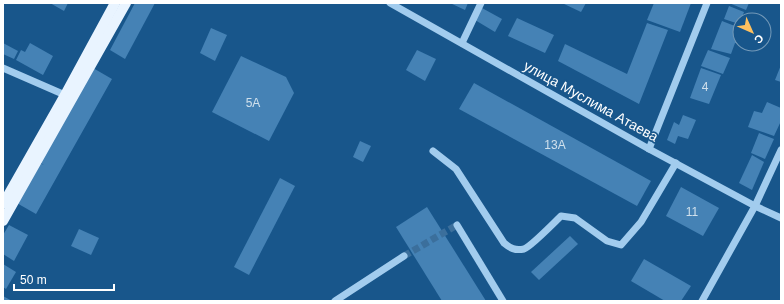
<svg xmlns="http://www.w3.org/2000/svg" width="784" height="304" font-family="Arial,sans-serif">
<rect width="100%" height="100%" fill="#18568b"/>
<g fill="#4582b5">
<path d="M50,3H68L64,11Z"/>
<path d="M135,3H155L125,59L110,50Z"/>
<path d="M450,3H468L465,10Z"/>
<path d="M562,3H586L581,12Z"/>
<path d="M654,3H691L680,32L647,20Z"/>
<path d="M729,3H749L746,10Z"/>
<path d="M729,6L744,12L741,20H740L739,24L724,19Z"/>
<path d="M482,8L502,19L495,32L475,20Z"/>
<path d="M517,18L554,35L545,53L508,36Z"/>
<path d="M722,21L740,28L738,31L740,32V41L739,43H735L731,54L711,49Z"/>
<path d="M647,23L668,30L639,104L558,61L565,44L627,74Z"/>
<path d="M211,28L227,35L215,61L200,53Z"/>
<path d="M3,43L18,51L14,59L3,54Z"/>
<path d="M30,43L53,56L43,75L16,60L21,50L25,52Z"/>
<path d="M417,50L436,59L425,81L406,70Z"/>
<path d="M708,50L730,58L723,74L701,66Z"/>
<path d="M241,56L286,77L294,93L269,141L212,112Z"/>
<path d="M781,65V82L775,80Z"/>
<path d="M93,68L112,79L36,214L15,202L39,163L44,165L39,162Z"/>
<path d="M701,68L721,75L709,104L690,98Z"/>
<path d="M474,83L651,181L637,206L459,109Z"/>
<path d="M767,102L781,108V121L774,136L748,127L754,111L762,113Z"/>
<path d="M683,115L696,120L688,139L678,136L675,144L667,140L674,122L679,125Z"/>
<path d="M759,133L774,139L765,159L751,153Z"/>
<path d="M360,141L371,146L363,162L353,157Z"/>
<path d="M752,155L764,162L752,190L739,183Z"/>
<path d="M280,178L295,186L249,275L234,267Z"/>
<path d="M681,187L719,208L703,236L666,216Z"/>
<path d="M427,207L486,301H442L396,227Z"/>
<path d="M9,225L28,235L14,261L3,254V235Z"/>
<path d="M79,229L99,238L91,255L71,246Z"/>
<path d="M570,236L578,244L539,280L531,272Z"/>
<path d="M644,259L691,286L681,301H665L631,281Z"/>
<path d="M3,264L16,272L6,289L3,287Z"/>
<path d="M3,296L12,301H3Z"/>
</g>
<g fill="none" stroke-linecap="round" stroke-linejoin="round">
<path stroke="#3b6f9c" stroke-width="7" stroke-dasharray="7 3.5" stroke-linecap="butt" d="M404,256L457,225"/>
<g stroke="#a2ccee" stroke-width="7">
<path d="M390,3L649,149L755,206L781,218"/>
<path d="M462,43L481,3"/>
<path d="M3,68L65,95"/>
<path d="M649,149L707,3"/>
<path d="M433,151L456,169L504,243C510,248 515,251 524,249C530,247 555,222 561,216L575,218L607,241L621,245L641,222L676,163"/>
<path d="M457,225L503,301"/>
<path d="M335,301L404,256"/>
<path d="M702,301L755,206L781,150"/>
</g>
<g stroke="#e9f4ff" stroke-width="10">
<path d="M3,204L65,95L115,3"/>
<path d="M3,221L126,3"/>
</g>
</g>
<g text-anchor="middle" stroke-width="3.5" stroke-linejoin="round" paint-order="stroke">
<g font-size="12" fill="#d0e0ec">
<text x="705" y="91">4</text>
<text x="253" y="107">5А</text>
<text x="555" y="149">13А</text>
<text x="692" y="216">11</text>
</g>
<g font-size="14" fill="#fff" stroke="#18568b">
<text transform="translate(591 101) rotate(29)" y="5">улица Муслима Атаева</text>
</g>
</g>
<rect width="784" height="304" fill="none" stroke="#ffffff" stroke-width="8"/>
<g transform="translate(752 32) rotate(135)"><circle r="19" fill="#18568b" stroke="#749ab9"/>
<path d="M0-3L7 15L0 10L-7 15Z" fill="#ffc15f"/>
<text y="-6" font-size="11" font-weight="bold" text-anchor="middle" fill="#ffffff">С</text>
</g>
<path d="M14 284v6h100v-6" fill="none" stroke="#ffffff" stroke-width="2"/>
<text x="20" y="284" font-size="12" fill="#ffffff" stroke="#18568b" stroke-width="3" paint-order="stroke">50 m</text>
</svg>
